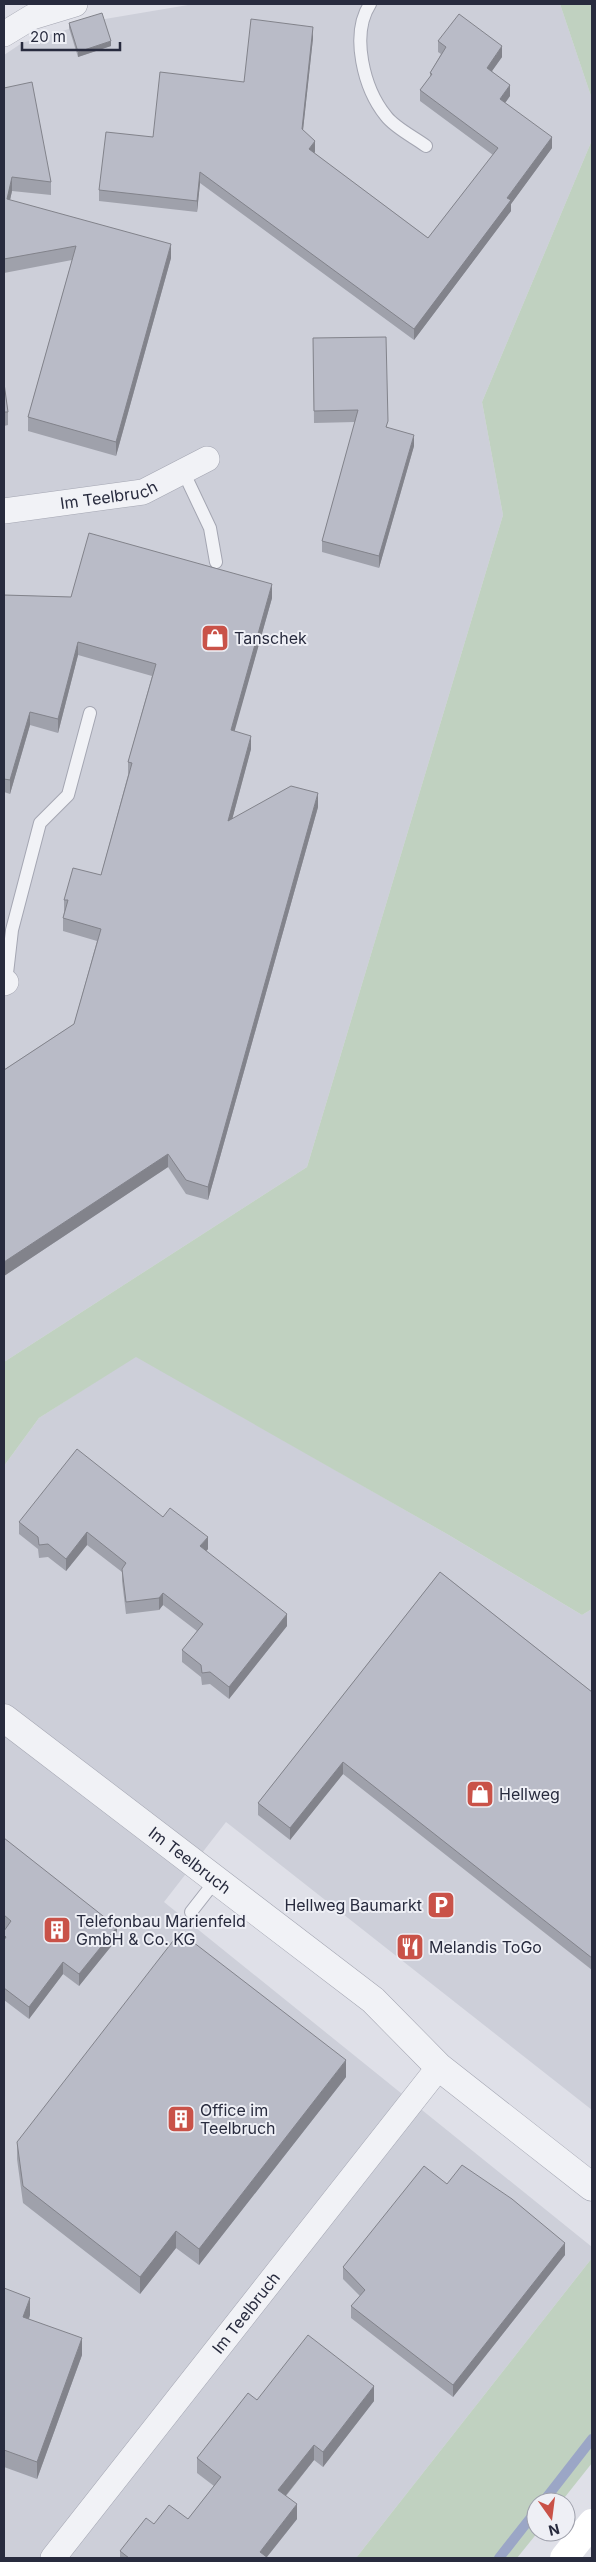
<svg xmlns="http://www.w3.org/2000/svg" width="596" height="2562" font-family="Inter,sans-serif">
<rect width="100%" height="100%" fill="#dfe0e8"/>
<g fill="#cdcfd9">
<path d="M194,4H560L592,99V140L482,402L503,515L307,1167L4,1362V55L22,43L99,20Z"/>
<path d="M136,1356L447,1534L582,1615L592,1609V2110L226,1822L164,1902L592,2247V2258L356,2558H4V1466L39,1418Z"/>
</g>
<g fill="#c0d1c0">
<path d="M560,4H592V99Z"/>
<path d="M592,140V1609L582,1615L447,1534L136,1357L39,1418L4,1466V1362L307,1167L503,515L482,402Z"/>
<path d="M592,2258V2463L561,2502H536L538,2532L517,2558H356Z"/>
</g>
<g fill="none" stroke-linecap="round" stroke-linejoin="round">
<g stroke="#9ba6c6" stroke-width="10">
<path d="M543,2502L592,2439"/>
<path d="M499,2558L536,2511"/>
</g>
<defs>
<g id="service">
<path d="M370,4C350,35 364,89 386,116C395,128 414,137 426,146"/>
<path d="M183,471L210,528L216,562"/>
<path d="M6,982L12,930L40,823L68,795L90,713"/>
<path d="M191,1912L216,1880"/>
</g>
<g id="minor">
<path d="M4,34L32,17L75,4"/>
<path id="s1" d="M4,511L143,492L207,459"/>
<path d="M4,983L6,982"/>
<path id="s2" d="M53,2558L439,2067"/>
</g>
<g id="tertiary">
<path id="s3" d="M4,1718L373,2000L439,2067L592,2187"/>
</g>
</defs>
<use href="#service" stroke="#a4a6b2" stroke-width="14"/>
<use href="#minor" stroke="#a4a6b2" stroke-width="26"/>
<use href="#tertiary" stroke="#a4a6b2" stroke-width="29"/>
<use href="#service" stroke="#f1f2f6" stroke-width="12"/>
<use href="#minor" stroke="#f1f2f6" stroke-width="25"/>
<use href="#tertiary" stroke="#f1f2f6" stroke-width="28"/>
<path stroke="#fff" stroke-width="28" d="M564,2558L592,2523"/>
</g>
<g fill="#9fa1ab">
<path d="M69,23L111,46L78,57L69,28Z"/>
<path d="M313,38L303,130L315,152L314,153L428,238L493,155L420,101V90L430,77V73L441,54L438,52V41L502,57L492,71L510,96L505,103L552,148L511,204V211L414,340L200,183L197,212L99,201V190L153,137L244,82Z"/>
<path d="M4,88L51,182V195L12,191L10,200L171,258L116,456L28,431V417L72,260L4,273Z"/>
<path d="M313,338L388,428L414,446L379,568L322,552V541L355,422L314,423Z"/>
<path d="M4,383L8,412V425L4,426Z"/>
<path d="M4,595L71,597L272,598L234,731L251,749L232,819L318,807L208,1200L186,1194L168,1167L4,1276V1070L74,1024L97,941L63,931V918L64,912V900L101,875L128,775V762L152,676L78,655L58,733L30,725L10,794L4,792Z"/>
<path d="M163,1517L208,1549L206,1551L287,1626L229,1699L210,1684L202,1685L201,1677L182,1662V1650L197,1631L163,1605L159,1610L126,1614L122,1581V1572L87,1545L66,1571L48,1557L39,1558L38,1549L19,1534V1522Z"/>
<path d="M440,1572L592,1692V1970L343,1774L290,1840L258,1815V1803Z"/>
<path d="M4,1838L117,1939L79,1986L63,1974L29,2019L4,2000V1931L5,1929L4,1928Z"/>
<path d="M346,2077L199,2265L176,2248L140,2294L23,2203L17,2159V2142Z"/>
<path d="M447,2184L565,2255L453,2397L351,2318V2306L360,2296L343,2279V2267Z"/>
<path d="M4,2288L30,2315L29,2319L82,2355L37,2479L4,2467Z"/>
<path d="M257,2400L374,2401L323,2467L314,2460L286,2496L297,2519L267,2557L268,2558H120V2551L154,2524L188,2519L214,2486L197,2473V2458Z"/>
</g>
<g fill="#82838b">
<path d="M313,27V38L302,139V129Z"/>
<path d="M111,41V46L78,57V52Z"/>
<path d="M502,46V57L487,78V68Z"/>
<path d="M510,85V96L500,110V99Z"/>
<path d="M552,137V148L511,204V211L414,340V329L507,198Z"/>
<path d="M315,141V152L309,160V149Z"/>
<path d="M200,172V183L197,212V201Z"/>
<path d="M12,177V191L7,213V199Z"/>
<path d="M171,244V258L116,456V442Z"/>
<path d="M414,435V446L379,568V556Z"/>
<path d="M272,584V598L231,744V730Z"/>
<path d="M78,642V655L58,733V719Z"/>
<path d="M30,712V725L10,794V780Z"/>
<path d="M251,736V749L228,835V821Z"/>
<path d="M318,793V807L208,1200V1187Z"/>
<path d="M168,1154V1167L4,1276V1262Z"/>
<path d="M87,1532V1545L66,1571V1559Z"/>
<path d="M208,1537V1549L200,1558V1546Z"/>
<path d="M163,1593V1605L159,1610V1598Z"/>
<path d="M287,1614V1626L229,1699V1687Z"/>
<path d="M343,1762V1774L290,1840V1828Z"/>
<path d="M117,1927V1939L79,1986V1974Z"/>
<path d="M63,1962V1974L29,2019V2007Z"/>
<path d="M346,2060V2077L199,2265V2249Z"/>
<path d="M176,2231V2248L140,2294V2277Z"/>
<path d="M565,2243V2255L453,2397V2385Z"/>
<path d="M30,2298V2315L23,2334V2317Z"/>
<path d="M82,2338V2355L37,2479V2462Z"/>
<path d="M374,2386V2401L323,2467V2452Z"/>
<path d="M314,2445V2460L278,2505V2490Z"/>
<path d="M297,2504V2519L266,2558L260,2552Z"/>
</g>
<g fill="#b9bbc7" stroke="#82838b">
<path d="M102,13L111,41L78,52L69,23Z"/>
<path d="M459,14L502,46L487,68L510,85L500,99L552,137L507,198L511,200L414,329L200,172L197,201L99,190L106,132L153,137L160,72L244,82L251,19L313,27L302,129L315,141L309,149L428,238L498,148L420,90L432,74L430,73L446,47L438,41Z"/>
<path d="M32,82L51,182L12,177L7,199L171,244L116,442L28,417L76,246L4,259V88Z"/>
<path d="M386,337L388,421L386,427L414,435L379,556L322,541L358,410L314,411L313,338Z"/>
<path d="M4,383L8,412H4Z"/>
<path d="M89,533L272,584L231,730L251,736L228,821L291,786L318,793L208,1187L186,1180L168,1154L4,1262V1070L74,1024L101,929L63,918L68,900H64L73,868L101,875L132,763L128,762L156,664L78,642L58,719L30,712L10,780L4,779V595L71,597Z"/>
<path d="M77,1449L163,1517L170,1508L208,1537L200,1546L287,1614L229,1687L210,1672L202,1673L201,1665L182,1650L203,1624L163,1593L159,1598L126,1602L122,1569L126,1563L87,1532L66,1559L48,1544L39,1545L38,1537L19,1522Z"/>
<path d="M440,1572L592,1692V1958L343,1762L290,1828L258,1803Z"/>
<path d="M4,1838L117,1927L79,1974L63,1962L29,2007L4,1988V1940L6,1937L4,1935V1931L11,1921L4,1915Z"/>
<path d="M180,1932L346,2060L199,2249L176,2231L140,2277L23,2186L17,2142Z"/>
<path d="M462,2165L512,2199L565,2243L453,2385L351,2306L365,2290L343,2267L424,2166L447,2184Z"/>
<path d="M4,2288L30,2298L23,2317L82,2338L37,2462L4,2450Z"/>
<path d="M308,2335L374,2386L323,2452L314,2445L278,2490L297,2504L260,2552L268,2558H129L120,2551L146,2518L154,2524L169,2505L188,2519L221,2477L197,2458L248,2393L257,2400Z"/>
</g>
<defs>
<symbol id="shop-square" viewBox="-11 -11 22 22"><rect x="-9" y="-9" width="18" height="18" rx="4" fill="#c95248" stroke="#eeeff5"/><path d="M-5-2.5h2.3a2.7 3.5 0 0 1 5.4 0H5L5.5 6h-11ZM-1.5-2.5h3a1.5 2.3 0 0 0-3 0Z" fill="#fff"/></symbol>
<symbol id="parking-square" viewBox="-11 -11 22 22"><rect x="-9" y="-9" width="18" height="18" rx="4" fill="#c95248" stroke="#eeeff5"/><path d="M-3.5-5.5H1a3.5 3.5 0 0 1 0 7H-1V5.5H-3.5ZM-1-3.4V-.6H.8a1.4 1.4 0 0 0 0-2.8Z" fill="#fff"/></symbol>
<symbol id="building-square" viewBox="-11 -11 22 22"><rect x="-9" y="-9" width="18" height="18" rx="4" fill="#c95248" stroke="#eeeff5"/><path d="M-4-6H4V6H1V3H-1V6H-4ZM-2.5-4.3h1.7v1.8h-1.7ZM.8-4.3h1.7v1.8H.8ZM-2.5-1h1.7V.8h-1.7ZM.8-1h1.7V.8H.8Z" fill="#fff"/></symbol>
<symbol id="restaurant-square" viewBox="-11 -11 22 22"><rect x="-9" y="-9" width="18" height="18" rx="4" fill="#c95248" stroke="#eeeff5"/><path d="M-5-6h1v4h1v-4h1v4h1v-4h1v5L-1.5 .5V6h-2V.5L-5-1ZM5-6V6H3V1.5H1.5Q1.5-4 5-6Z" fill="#fff"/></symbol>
</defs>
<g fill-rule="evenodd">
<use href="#shop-square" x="199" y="622" width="32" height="32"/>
<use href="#shop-square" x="464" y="1778" width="32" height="32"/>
<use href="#parking-square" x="425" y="1889" width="32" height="32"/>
<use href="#building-square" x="41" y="1914" width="32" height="32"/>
<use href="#restaurant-square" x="394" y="1931" width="32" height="32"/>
<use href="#building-square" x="165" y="2103" width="32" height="32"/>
</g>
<g text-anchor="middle" stroke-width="4" stroke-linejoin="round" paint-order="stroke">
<g font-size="16" fill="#282b3e" stroke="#eeeff5">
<text dy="6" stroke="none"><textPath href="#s1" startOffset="106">Im Teelbruch</textPath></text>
<text dy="6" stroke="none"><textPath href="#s3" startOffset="234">Im Teelbruch</textPath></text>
<text dy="6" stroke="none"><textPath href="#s2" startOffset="312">Im Teelbruch</textPath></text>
</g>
<g font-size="16" fill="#282b3e" stroke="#eeeff5" text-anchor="start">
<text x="234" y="644">Tanschek</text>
<text x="499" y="1800">Hellweg</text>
<text x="422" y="1911" text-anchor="end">Hellweg Baumarkt</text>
<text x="76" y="1927">Telefonbau Marienfeld<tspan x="76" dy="18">GmbH &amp; Co. KG</tspan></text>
<text x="429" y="1953">Melandis ToGo</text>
<text x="200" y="2116">Office im<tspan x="200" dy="18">Teelbruch</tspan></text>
</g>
</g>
<rect width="596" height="2562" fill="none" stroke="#282b3e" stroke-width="10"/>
<g transform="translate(551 2517) rotate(166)"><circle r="24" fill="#eeeff5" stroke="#9fa1ac"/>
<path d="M0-4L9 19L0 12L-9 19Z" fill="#c95248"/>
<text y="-8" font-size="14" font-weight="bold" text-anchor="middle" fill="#282b3e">N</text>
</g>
<path d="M22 42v8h98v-8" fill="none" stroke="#282b3e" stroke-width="2.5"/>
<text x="30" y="42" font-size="15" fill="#282b3e" stroke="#eeeff5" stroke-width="4" paint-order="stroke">20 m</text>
</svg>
